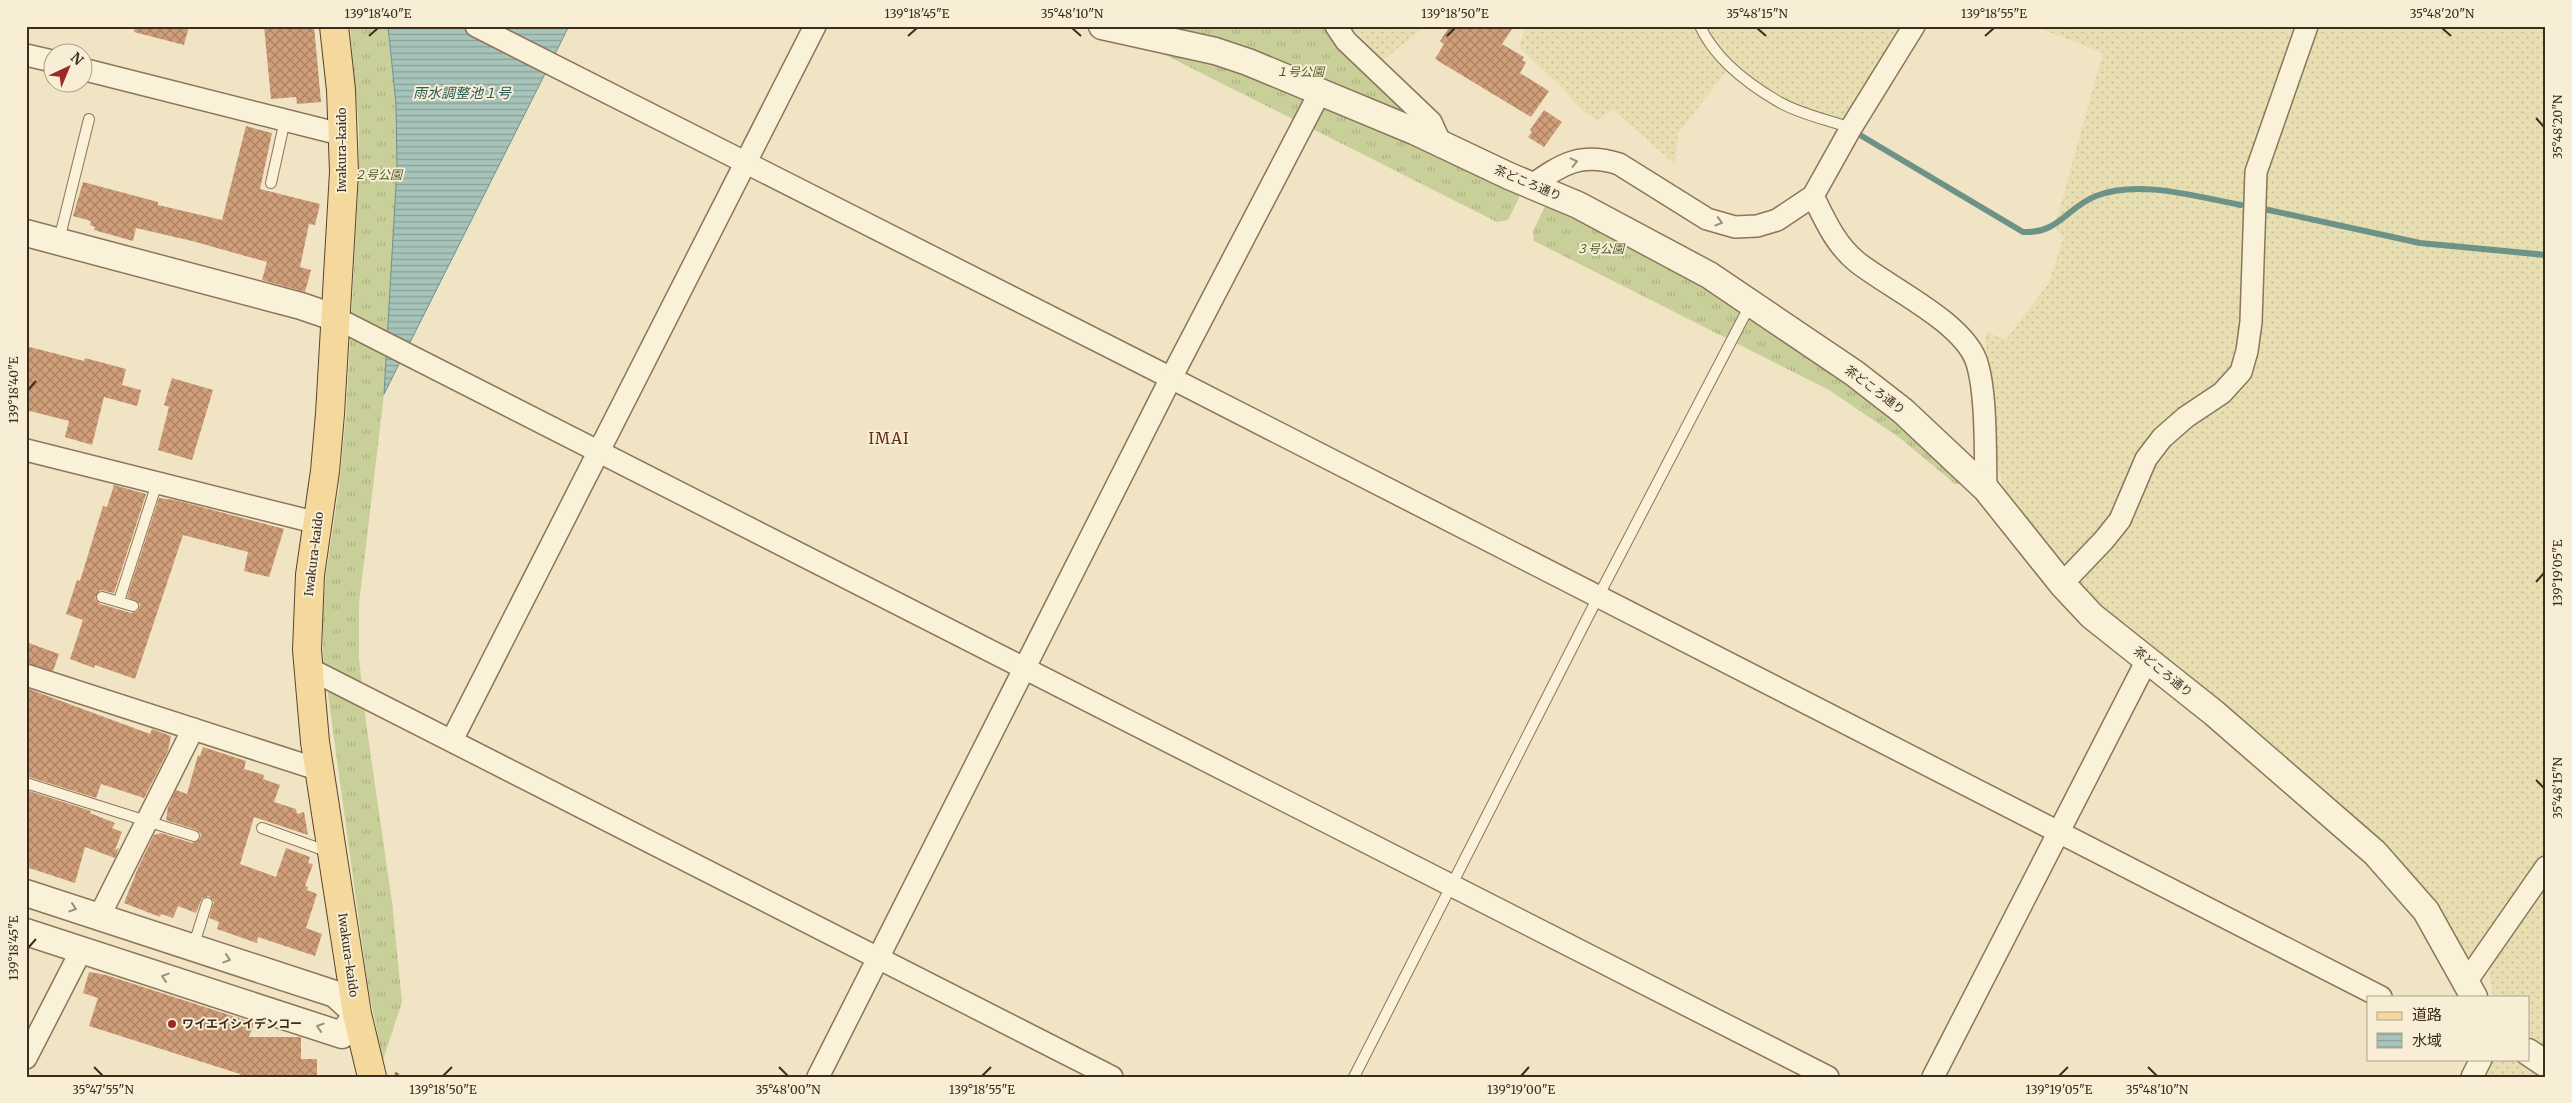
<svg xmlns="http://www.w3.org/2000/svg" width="2572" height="1103" font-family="Merriweather,'Noto Sans JP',serif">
<defs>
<pattern id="farmland-dots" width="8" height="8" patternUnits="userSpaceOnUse" patternTransform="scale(1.25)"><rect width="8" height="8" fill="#e7deb2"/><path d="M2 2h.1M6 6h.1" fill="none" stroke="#c7bf99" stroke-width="1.8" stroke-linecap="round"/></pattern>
<pattern id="grass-tufts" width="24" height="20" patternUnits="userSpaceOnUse" patternTransform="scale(1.25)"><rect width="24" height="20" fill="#c9cf98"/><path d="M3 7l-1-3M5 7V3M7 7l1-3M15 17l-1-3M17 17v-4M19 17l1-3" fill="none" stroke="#aeb283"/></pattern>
<pattern id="water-rules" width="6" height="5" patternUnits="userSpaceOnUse" patternTransform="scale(1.25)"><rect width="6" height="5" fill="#a7c4bb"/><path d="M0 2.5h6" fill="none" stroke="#89a097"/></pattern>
<pattern id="building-cross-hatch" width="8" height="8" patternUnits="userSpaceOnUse" patternTransform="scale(1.25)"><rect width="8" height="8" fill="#d09e79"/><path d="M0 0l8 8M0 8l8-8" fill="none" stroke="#aa8163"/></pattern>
</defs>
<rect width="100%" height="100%" fill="#f0e4c5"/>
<g fill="url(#farmland-dots)">
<path d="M1350,26H1426L1383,60Z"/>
<path d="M1526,26H1902L1845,121L1784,99L1735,66L1727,71L1678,133L1675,164L1613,110L1597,120L1581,109L1562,88L1519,47Z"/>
<path d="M2034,26H2546V854L2475,954L2466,956L2431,897L2387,845L2230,710L2098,603L2073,578L2005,492L1995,459L1992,388L1985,340L1987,332L2006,340L2048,284L2064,237L2057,230V218L2103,53Z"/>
<path d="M2546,880V1048L2528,1035V997H2493L2488,963Z"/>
<path d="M2489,1059H2517L2542,1077H2480Z"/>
</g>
<g fill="url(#grass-tufts)">
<path d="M350,26H388L396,104L397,167L384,394L359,604V658L366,723L392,902L402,1002L383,1060L368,987L323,658V616L326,574L339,488L346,415L358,193L359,129Z"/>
<path d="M1108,26H1326L1456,157L1516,185L1519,198L1508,220L1497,222Z"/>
<path d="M1558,203L1620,233L1865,386L1965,484H1955L1900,438L1829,390L1534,241L1533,231L1545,206Z"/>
</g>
<path fill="url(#water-rules)" stroke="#6d9389" d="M388,26H569L384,394L397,167L396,104Z"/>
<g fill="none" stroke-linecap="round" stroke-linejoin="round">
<g stroke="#6d9389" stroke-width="6">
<path d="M1860,135L2023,232C2059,234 2067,207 2096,196C2139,179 2197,197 2241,205"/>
<path d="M2264,209L2420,243L2546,255"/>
</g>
</g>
<g fill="url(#building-cross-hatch)">
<path d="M135,26H189L184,45L134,32Z"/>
<path d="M264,26H314L321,102L297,104L296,97L271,99Z"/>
<path d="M1450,26H1514L1502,44L1524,57L1522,60L1526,62L1520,73L1549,91L1531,117L1435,59L1444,44L1440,41Z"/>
<path d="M1544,110L1562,122L1544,147L1528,137L1532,132L1530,130Z"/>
<path d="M246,126L272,133L260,189L320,204L315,225L309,224L300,267L311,270L305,292L262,280L267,262L192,241L136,228L133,241L94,230L95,227L90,225L91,221L73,216L83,182L158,202V205L222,220Z"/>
<path d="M26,346L84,361L85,358L126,369L122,385L141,390L137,406L104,397L92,445L65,437L69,421L26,410Z"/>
<path d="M172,378L213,390L192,460L158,450L169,407L164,405Z"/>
<path d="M114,485L146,494L114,593L100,590L95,598L100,604L131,613L138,611L140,604L127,597L159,498L175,500L284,529L269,577L244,571L248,552L183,535L135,679L95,665L94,668L70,659L83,620L66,614L77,580L80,581L103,506L107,507Z"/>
<path d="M26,642L59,654L53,671L26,663Z"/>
<path d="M26,688L150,734L152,729L171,736L168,751L144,798L101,784L96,798L26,776Z"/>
<path d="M203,747L246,761L244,769L264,775L263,779L280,785L274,802L296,809L297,814L304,812L308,835L254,817L240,864L276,877L286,848L310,857L308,863L313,864L305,886L308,887L307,890L317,894L306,928L322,934L315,956L258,937L257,943L217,929L219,922L209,918L214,902L209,896L202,898L196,913L178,906L173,918L161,914L160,917L124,903L138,868L154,835L161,833L192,843L200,839L201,834L197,830L166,820L168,807L176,790L187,794L198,755L200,756Z"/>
<path d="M26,790L91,811L90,813L115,823L112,828L122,832L115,850L119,848L115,858L85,847L75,883L26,867Z"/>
<path d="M89,972L106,975L254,1023L249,1037H301V1059H317V1077H239L240,1074L89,1026L98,998L83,993Z"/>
</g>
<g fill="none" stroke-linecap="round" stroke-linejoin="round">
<defs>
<g id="service">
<path d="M1700,26C1715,59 1748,84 1779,102C1800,114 1828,120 1851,128"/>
<path d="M271,183L285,120"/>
<path d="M59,240L89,119"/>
<path d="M102,597L133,606"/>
<path d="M119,601L157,483"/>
<path d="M26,783L194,836"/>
<path d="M262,828L329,852"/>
<path d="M193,947L207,903"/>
<path d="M1354,1077L1598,597L1750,305"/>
</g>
<g id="minor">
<path d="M476,26L1171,378L2381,997"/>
<path d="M1336,26L1346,41L1431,122L1441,144"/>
<path d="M26,55L52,61"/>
<path d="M82,69L344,135"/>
<path d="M1532,185C1562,164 1581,152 1619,164L1707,219L1735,227L1757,226L1777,220L1813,196L1851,128L1914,26"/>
<path d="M1813,196C1825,220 1835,244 1857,262C1890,288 1961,321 1976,360C1987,391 1985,455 1986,489"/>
<path d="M336,318L1828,1077"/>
<path d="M26,450L318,523"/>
<path d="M2062,584L2104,540L2120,520L2146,459L2162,438L2186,417L2222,393L2241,372L2247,351L2251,322L2256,172L2307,26"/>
<path d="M308,668L1112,1077"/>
<path d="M26,675L320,770"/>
<path d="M452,740L815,26"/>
<path d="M99,917L193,729"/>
<path d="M2466,982L2546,867"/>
<path d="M26,1058L82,949"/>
<path d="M818,1077L1171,378L1320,92"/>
<path d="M1933,1077L2147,660"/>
<path d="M2472,1077L2481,1059"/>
</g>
<g id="tertiary">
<path d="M1102,26L1215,51L1248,62L1414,131L1509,176L1578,205L1709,275L1854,373L1903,411L1986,489L2062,584L2092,616L2214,713L2375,853L2426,911L2474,997"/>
<path d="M26,233L301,306L336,318"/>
<path d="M26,893L335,994L357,1014L342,1035L26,932"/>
<path d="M2528,1052L2546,1064"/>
</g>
<path id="primary" d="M334,26L341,90L344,172L330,414L325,471L310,575L307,650L315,742L357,1014L372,1077"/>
</defs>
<use href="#service" stroke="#8d755a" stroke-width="12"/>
<use href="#minor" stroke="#8d755a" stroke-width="24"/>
<use href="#tertiary" stroke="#8d755a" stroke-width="29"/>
<use href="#primary" stroke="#5a432e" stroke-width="30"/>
<path stroke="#8d755a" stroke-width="3" stroke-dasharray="4 2.5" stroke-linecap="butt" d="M395,1073L402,1077"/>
<use href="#service" stroke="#faf1d9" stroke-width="10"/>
<use href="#minor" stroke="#faf1d9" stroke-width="21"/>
<use href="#tertiary" stroke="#faf1d9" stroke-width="26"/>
<use href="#primary" stroke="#f5d99c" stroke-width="28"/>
</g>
<defs><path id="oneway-chevron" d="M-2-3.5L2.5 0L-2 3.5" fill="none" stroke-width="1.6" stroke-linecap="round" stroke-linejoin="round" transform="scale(1.25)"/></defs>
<g stroke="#9b8f7c">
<use href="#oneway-chevron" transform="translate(1574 162) rotate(-14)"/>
<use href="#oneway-chevron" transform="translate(1719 222) rotate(16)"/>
<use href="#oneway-chevron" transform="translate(73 908) rotate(18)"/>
<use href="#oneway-chevron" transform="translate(227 959) rotate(18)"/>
<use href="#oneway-chevron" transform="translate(165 977) rotate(-162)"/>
<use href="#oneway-chevron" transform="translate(320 1027) rotate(-162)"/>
</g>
<path fill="none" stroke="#3c2d1f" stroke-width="2" d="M1072,28L1081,36M1757,28L1766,36M2442,28L2451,36M369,36L378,28M908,36L917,28M1447,36L1455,28M1985,36L1994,28M2536,118L2544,127M28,390L36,381M2536,582L2544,573M2536,780L2544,788M28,948L36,939M94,1067L103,1076M779,1067L788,1076M2148,1067L2157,1076M443,1076L452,1067M982,1076L991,1067M1521,1076L1529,1067M2059,1076L2068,1067"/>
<circle fill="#9f2728" stroke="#f7eed5" stroke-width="2" cx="172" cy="1024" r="5"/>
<g text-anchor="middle" stroke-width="4" stroke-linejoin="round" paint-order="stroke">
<g font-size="12" font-style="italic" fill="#4c5a24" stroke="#f7eed5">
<text x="1300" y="76">１号公園</text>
<text x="378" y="179">２号公園</text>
<text x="1600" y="253">３号公園</text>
</g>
<g font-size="12" fill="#3c2d1f" stroke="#f7eed5">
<text transform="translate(342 150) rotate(-90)" y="4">Iwakura-kaido</text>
<text transform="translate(1528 183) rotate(23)" y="4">茶どころ通り</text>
<text transform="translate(1875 390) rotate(37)" y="4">茶どころ通り</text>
<text transform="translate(314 554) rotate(-83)" y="4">Iwakura-kaido</text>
<text transform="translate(2163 672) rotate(39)" y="4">茶どころ通り</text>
<text transform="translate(348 955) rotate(82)" y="4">Iwakura-kaido</text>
</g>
<g font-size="12" font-weight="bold" fill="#3c2d1f" stroke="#f7eed5" text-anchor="start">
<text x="182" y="1028">ワイエイシイデンコー</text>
</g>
<g font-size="14" font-style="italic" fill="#2d5c59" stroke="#f7eed5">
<text x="462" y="98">雨水調整池１号</text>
</g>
<g font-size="15" letter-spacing="1" fill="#6b2c1c" stroke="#f7eed5">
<text x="889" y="444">IMAI</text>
</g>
</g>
<rect width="2572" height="1103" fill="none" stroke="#f7eed5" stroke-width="55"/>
<rect x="2367" y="996" width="162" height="65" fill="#f7eed5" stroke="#aca18c"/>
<rect x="2377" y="1012" width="25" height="8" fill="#f5d99c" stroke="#aca18c"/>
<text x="2412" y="1020" font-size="15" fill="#3c2d1f">道路</text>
<rect x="2377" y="1033" width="25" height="15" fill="url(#water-rules)" stroke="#aca18c"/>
<text x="2412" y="1046" font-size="15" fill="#3c2d1f">水域</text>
<g transform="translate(68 68) rotate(44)"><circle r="24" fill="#f7eed5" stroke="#aca18c"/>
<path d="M0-4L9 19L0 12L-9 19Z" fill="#9f2728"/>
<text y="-8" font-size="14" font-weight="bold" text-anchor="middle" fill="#3c2d1f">N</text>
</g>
<rect x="28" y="28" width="2516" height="1048" fill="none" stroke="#3c2d1f" stroke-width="2"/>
<g font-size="12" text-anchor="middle" fill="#3c2d1f">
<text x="378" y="18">139°18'40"E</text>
<text x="917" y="18">139°18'45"E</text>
<text x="1072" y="18">35°48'10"N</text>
<text x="1455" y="18">139°18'50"E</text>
<text x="1757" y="18">35°48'15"N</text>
<text x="1994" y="18">139°18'55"E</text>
<text x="2442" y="18">35°48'20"N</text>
<text transform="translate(2558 127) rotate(-90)" y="4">35°48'20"N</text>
<text transform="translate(14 390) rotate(-90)" y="4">139°18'40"E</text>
<text transform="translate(2558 573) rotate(-90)" y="4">139°19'05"E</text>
<text transform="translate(2558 788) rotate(-90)" y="4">35°48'15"N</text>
<text transform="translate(14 948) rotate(-90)" y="4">139°18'45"E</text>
<text x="103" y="1094">35°47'55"N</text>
<text x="443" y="1094">139°18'50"E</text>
<text x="788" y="1094">35°48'00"N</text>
<text x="982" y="1094">139°18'55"E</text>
<text x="1521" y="1094">139°19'00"E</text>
<text x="2059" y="1094">139°19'05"E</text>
<text x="2157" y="1094">35°48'10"N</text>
</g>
</svg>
